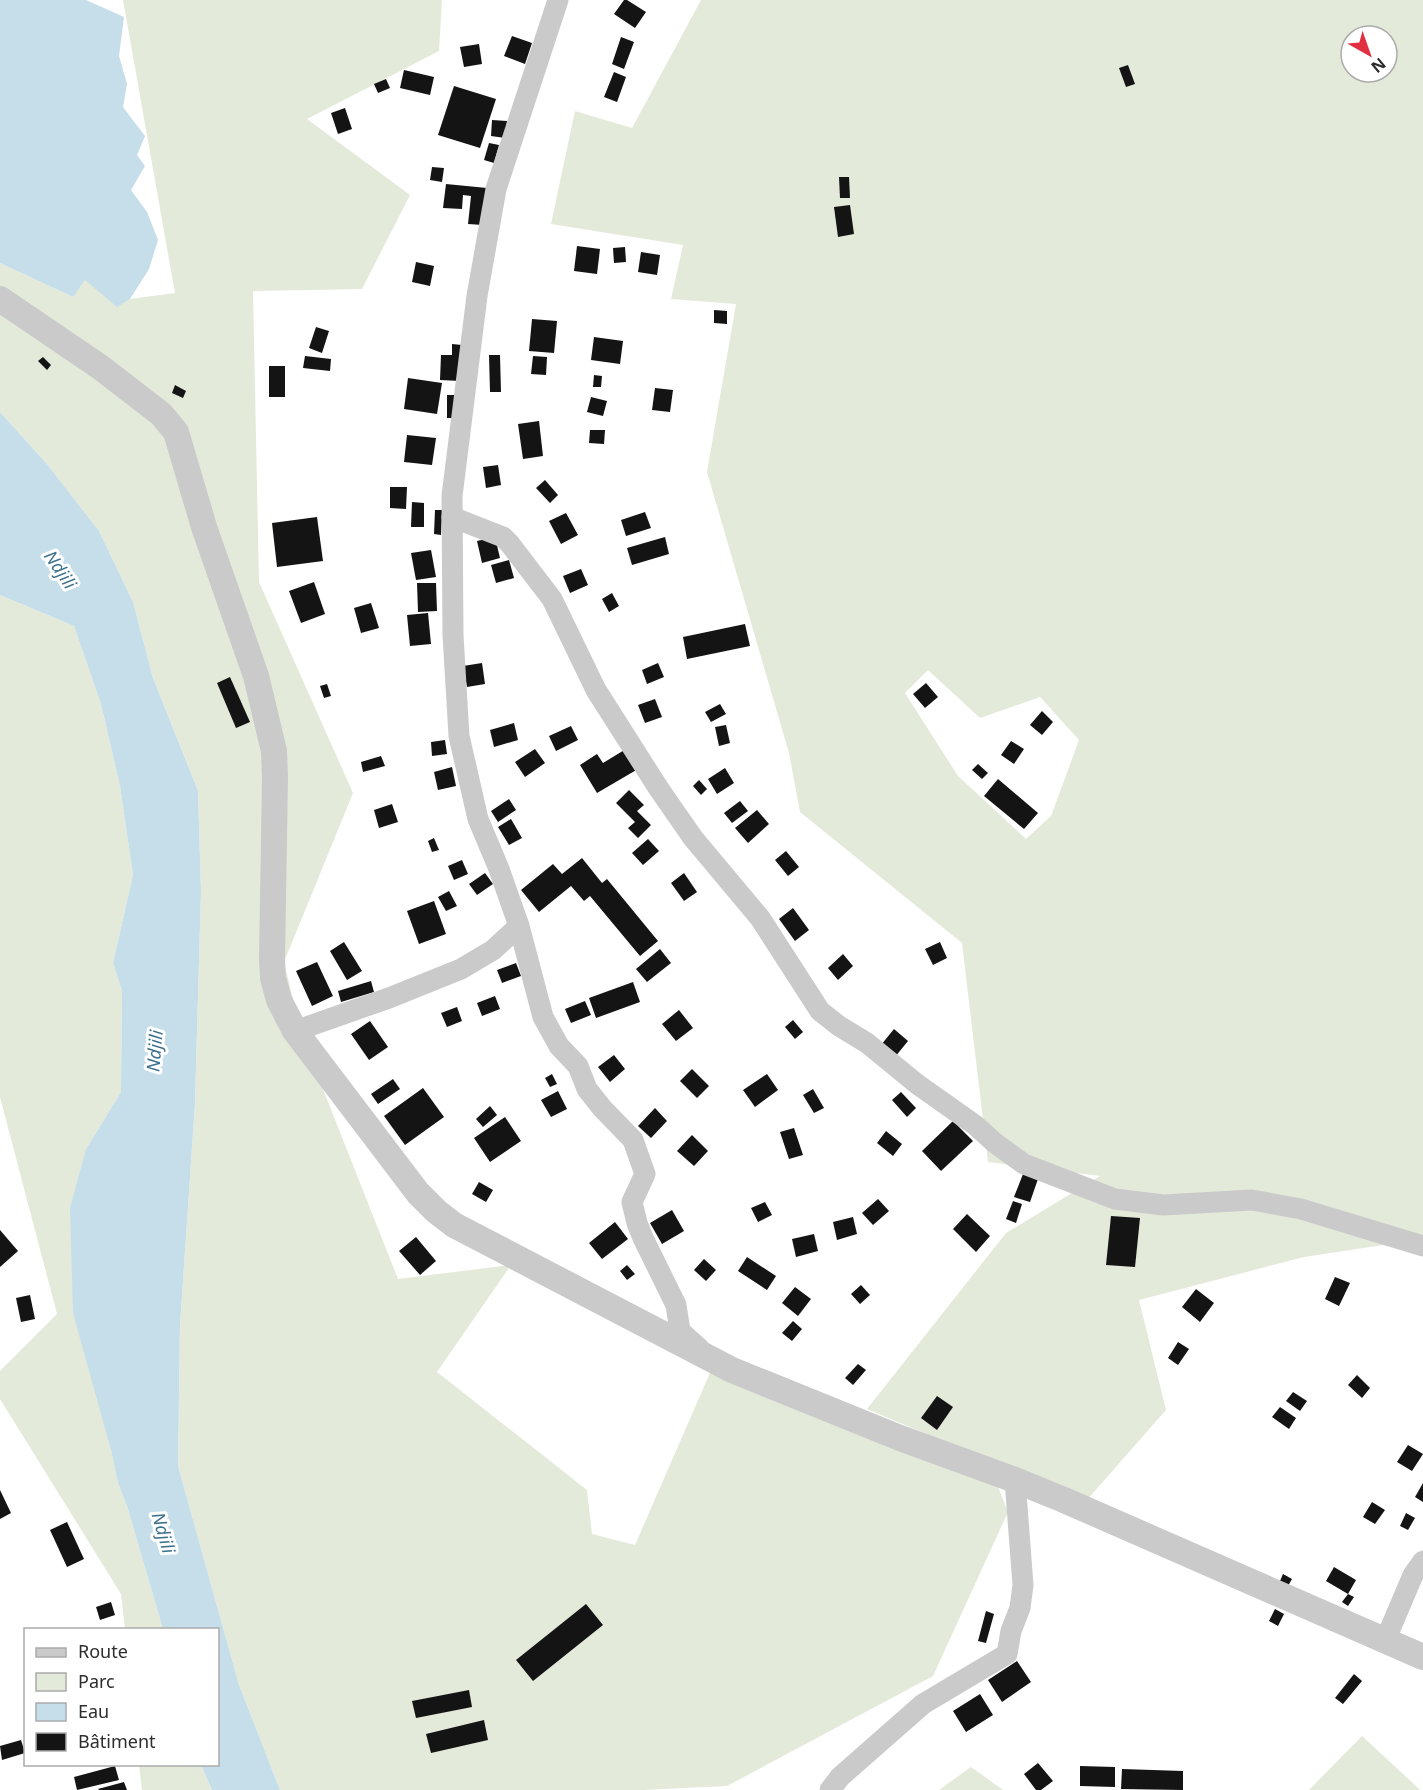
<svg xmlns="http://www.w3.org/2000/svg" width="1423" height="1790" font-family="'Noto Sans',sans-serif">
<rect width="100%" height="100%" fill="#fff"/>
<g fill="#e3eada" fill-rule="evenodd">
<path d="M123,0H442L439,51L307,119L410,195L362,289L253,291L259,582L353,793L284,962L302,1036L398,1279L511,1265L437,1372L587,1490L592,1534L635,1545L713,1366L995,1479L1008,1512L933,1676L727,1786L643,1790H280L239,1685L178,1466L180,1325L195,1103L201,891L198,791L153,678L133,602L99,531L47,464L0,412V263L73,297L85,279L117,306L130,299L175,293Z"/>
<path d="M701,0H1423V1239L1304,1257L1139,1300L1166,1410L1086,1501L867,1409L1006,1233L1100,1176L988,1162L962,943L800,812L789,753L707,472L736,304L671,299L683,245L551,224L575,111L632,128ZM1351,36H1387V72H1351ZM928,670L980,718L1040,697L1079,740L1051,816L1026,839L958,776L905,693Z"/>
<path d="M0,595L74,626L101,704L120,786L133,875L113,963L122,991L121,1092L86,1149L111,1450L118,1483L127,1506L163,1629H125L121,1594L0,1399V1371L57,1314L0,1097Z"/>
<path d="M1362,1736L1417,1787L1420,1790H1309Z"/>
<path d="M139,1765H201L212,1790H142Z"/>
<path d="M971,1767L1003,1790H939Z"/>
</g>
<g fill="#c6ddea">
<path d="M0,0H86L124,17L119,56L127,84L123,107L145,136L137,155L145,166L131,190L147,212L158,240L149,269L130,299L117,307L85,280L73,297L0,263Z"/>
<path d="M0,412L47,464L99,531L133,602L153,678L198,791L201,891L195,1103L180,1325L178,1466L239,1685L280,1790H212L201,1765L218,1764V1630L163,1629L127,1506L118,1483L111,1450L73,1313L70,1208L86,1149L121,1092L122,991L113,963L133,875L120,786L101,704L74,626L0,595Z"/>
</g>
<g fill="#141414">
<path d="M624,0H627L646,12L635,28L614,14Z"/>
<path d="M512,36L532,43L525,64L504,56Z"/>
<path d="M621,37L634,42L624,69L612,64Z"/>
<path d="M479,44L482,64L464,67L460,47Z"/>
<path d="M1128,65L1135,84L1126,87L1119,68Z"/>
<path d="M404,70L434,77L430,95L400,88Z"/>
<path d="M614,72L626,77L617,102L604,97Z"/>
<path d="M386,79L390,88L378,93L374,84Z"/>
<path d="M454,86L496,99L480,148L438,135Z"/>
<path d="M345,108L352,129L338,134L331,113Z"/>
<path d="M492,120L507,121L505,138L491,136Z"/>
<path d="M489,143L499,145L494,163L484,160Z"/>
<path d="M432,167L444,168L442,182L430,180Z"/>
<path d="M839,177H849L850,198H840Z"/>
<path d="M446,184L487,188L483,225L468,224L471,196L463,195L462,209L443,208Z"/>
<path d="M850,205L854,234L838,237L834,207Z"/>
<path d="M577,246L600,249L597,274L574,271Z"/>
<path d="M625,247L626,262L614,263L613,248Z"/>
<path d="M641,252L660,255L657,275L638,272Z"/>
<path d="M416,262L434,266L430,286L412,282Z"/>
<path d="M714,310L727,311V324L714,323Z"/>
<path d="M532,319L557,321L554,353L529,351Z"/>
<path d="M316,327L329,331L322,353L309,348Z"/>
<path d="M594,337L623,341L620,364L591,360Z"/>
<path d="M452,344L462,345L460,381L440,380L441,355H452Z"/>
<path d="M489,355H500L501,392H490Z"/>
<path d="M305,356L331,359L330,371L303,368Z"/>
<path d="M533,356L547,357L546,375L531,374Z"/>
<path d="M43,357L51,365L47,370L38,361Z"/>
<rect x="269" y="366" width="16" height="31"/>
<path d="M594,375L602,376L601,387H593Z"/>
<path d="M408,378L442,383L437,414L404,409Z"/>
<path d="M175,385L186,391L183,398L172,393Z"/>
<path d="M655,388L673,390L670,412L652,410Z"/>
<path d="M447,395H458L457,418H447Z"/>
<path d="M591,397L607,401L603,416L587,412Z"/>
<path d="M539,421L543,456L523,459L518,424Z"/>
<path d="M590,430H605L604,444L589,443Z"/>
<path d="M407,435L436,438L432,465L404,462Z"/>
<path d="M498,465L501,485L486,488L483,467Z"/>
<path d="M545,480L558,495L550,503L536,488Z"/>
<path d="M390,487H407L406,509L390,508Z"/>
<path d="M412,502L424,503V527H411Z"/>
<path d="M435,510H442L441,535L434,534Z"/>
<path d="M645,512L651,528L626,536L621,520Z"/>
<path d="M566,513L578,535L561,544L549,521Z"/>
<path d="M317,517L323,561L277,567L272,523Z"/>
<path d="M495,537L500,558L482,563L477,541Z"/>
<path d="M665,537L669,554L632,565L627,548Z"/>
<path d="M431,550L436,577L416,580L411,553Z"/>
<path d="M509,560L514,578L496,583L491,565Z"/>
<path d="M581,569L588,585L570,593L563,576Z"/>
<path d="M314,582L325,614L301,623L289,591Z"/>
<path d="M417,583H436L437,611L418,612Z"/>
<path d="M612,593L619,606L609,612L602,599Z"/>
<path d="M371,603L379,628L361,633L354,608Z"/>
<path d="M428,613L431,644L410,646L407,615Z"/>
<path d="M745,624L750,646L687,659L683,637Z"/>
<path d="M482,663L485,684L467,687L463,666Z"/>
<path d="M658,663L664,677L647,684L642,670Z"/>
<path d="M230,677L250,722L236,728L217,683Z"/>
<path d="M926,683L938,697L925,708L913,694Z"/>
<path d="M327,684L331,696L324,698L320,686Z"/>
<path d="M655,699L662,717L645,723L638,705Z"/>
<path d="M720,704L726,714L711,722L705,712Z"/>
<path d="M1042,711L1053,722L1042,735L1030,725Z"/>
<path d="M514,723L518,740L494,747L490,730Z"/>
<path d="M726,725L730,743L719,746L715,727Z"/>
<path d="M571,726L578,740L556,751L549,736Z"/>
<path d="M445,740L447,754L432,756L431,742Z"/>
<path d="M1011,741L1024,749L1014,764L1001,755Z"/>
<path d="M535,749L545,763L525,777L515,762Z"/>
<path d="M626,749L638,769L597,793L580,765L597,754L603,763Z"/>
<path d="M381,756L385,766L363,772L361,762Z"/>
<path d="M978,764L988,773L982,779L972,770Z"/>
<path d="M452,767L456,786L438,790L434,772Z"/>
<path d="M725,768L734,783L717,794L708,779Z"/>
<path d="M998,779L1038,813L1024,829L984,796Z"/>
<path d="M699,780L707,789L701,795L693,786Z"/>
<path d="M629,790L644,805L637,811L651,825L638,838L628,828L635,822L616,803Z"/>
<path d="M509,799L516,810L498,822L491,811Z"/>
<path d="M740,801L748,811L732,823L724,813Z"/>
<path d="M392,804L398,822L379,828L374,810Z"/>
<path d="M757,810L769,824L748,843L735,828Z"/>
<path d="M511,819L522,838L509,845L498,827Z"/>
<path d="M434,838L439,850L432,852L428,841Z"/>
<path d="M648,839L659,851L643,865L632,853Z"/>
<path d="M786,851L799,867L788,876L775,860Z"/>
<path d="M582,858L602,883L607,879L658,941L640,956L590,896L584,901L571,886L539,912L521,890L553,864L562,874Z"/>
<path d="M462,860L468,874L454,880L448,866Z"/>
<path d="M485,873L493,884L477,895L469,884Z"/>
<path d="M684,873L697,892L684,901L671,883Z"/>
<path d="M449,891L457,906L446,911L438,897Z"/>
<path d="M434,901L446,934L419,944L407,911Z"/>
<path d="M793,908L809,930L795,941L779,919Z"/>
<path d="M344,942L362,971L347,980L330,951Z"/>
<path d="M940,942L947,958L933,965L925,949Z"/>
<path d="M660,949L671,963L647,982L636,969Z"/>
<path d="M843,954L853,966L838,980L828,968Z"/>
<path d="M317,962L333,996L312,1006L296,971Z"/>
<path d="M516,963L521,976L502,983L497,970Z"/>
<path d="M371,981L374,992L341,1002L338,991Z"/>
<path d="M633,982L640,1002L596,1018L589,998Z"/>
<path d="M495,996L500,1009L482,1016L477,1003Z"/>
<path d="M585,1001L591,1015L571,1023L565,1009Z"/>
<path d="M457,1007L462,1021L447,1027L441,1013Z"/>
<path d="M679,1010L693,1028L676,1041L662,1024Z"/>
<path d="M793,1020L803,1032L795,1039L785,1027Z"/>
<path d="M370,1021L388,1047L369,1060L351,1034Z"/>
<path d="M894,1029L908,1041L895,1057L881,1045Z"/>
<path d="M614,1055L625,1069L610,1082L598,1067Z"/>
<path d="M692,1069L709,1086L697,1098L680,1081Z"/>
<path d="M552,1074L557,1084L550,1087L545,1078Z"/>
<path d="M767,1074L778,1090L755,1107L743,1090Z"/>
<path d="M393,1079L400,1089L378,1104L371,1094Z"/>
<path d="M423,1088L444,1117L405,1145L384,1116Z"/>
<path d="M813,1089L824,1108L814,1113L803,1095Z"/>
<path d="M558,1091L567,1109L551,1117L541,1100Z"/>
<path d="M901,1092L916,1108L907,1117L892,1100Z"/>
<path d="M490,1106L497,1115L483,1127L476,1119Z"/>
<path d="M655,1108L667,1121L651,1138L638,1126Z"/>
<path d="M505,1117L521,1141L490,1162L474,1138Z"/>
<path d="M953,1121L973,1141L941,1171L922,1151Z"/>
<path d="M794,1128L803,1155L789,1159L780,1132Z"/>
<path d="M886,1131L902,1144L893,1156L877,1143Z"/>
<path d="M692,1135L708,1151L694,1166L677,1151Z"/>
<path d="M1023,1174L1038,1179L1030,1202L1014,1197Z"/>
<path d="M479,1182L493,1190L486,1202L472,1194Z"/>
<path d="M878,1199L889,1211L873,1225L862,1213Z"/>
<path d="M1013,1201L1022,1204L1016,1223L1006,1219Z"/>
<path d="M765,1202L772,1215L758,1222L751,1208Z"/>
<path d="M672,1210L684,1231L662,1244L650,1223Z"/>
<path d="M967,1214L990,1236L976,1252L953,1229Z"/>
<path d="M1111,1216L1140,1218L1135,1267L1106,1265Z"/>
<path d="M853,1217L857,1234L837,1240L833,1222Z"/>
<path d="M615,1222L628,1239L602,1259L589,1243Z"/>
<path d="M0,1230L18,1251L0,1267Z"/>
<path d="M814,1234L818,1251L796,1257L792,1239Z"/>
<path d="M416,1237L436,1261L420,1275L399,1251Z"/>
<path d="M747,1257L776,1276L767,1290L738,1271Z"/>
<path d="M704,1259L716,1270L706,1281L694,1270Z"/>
<path d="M627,1265L635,1274L627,1280L620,1271Z"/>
<path d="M1335,1277L1350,1283L1339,1306L1325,1299Z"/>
<path d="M861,1285L870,1295L860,1304L851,1294Z"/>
<path d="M795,1287L811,1299L798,1316L782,1303Z"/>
<path d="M1196,1289L1214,1303L1200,1322L1182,1307Z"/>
<path d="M30,1295L35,1319L21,1322L16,1298Z"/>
<path d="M793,1321L802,1329L792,1341L782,1333Z"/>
<path d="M1178,1342L1189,1349L1178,1365L1168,1358Z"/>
<path d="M858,1364L866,1370L853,1385L845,1378Z"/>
<path d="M1357,1375L1370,1388L1362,1398L1348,1385Z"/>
<path d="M1293,1392L1307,1401L1300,1411L1286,1401Z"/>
<path d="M937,1396L953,1407L937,1430L921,1418Z"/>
<path d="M1280,1407L1296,1418L1289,1429L1272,1417Z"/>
<path d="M1408,1445L1423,1454L1412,1471L1397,1462Z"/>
<path d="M1423,1483V1502L1415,1497Z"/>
<path d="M0,1490L11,1513L0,1519Z"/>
<path d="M1372,1502L1385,1510L1375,1524L1363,1517Z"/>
<path d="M1406,1513L1415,1518L1408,1530L1400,1526Z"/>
<path d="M67,1522L84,1559L67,1567L50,1530Z"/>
<path d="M1334,1567L1356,1580L1348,1594L1326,1581Z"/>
<path d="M1283,1574L1292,1579L1288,1586L1280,1581Z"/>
<path d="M1348,1594L1354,1597L1348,1606L1342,1602Z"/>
<path d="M111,1602L115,1615L100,1620L96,1607Z"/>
<path d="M586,1604L603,1625L533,1681L516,1660Z"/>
<path d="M1275,1609L1284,1614L1278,1626L1269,1621Z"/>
<path d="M986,1611L994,1614L986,1643L978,1641Z"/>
<path d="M1017,1661L1031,1682L1002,1702L988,1680Z"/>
<path d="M1354,1674L1362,1681L1343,1704L1335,1698Z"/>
<path d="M469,1690L472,1707L416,1718L412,1701Z"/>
<path d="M980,1694L993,1715L966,1732L953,1711Z"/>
<path d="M484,1720L488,1740L431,1753L426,1734Z"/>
<path d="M21,1740L25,1753L2,1760L0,1746Z"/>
<path d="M1038,1763L1053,1781L1041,1790H1036L1024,1774Z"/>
<path d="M115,1766L119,1780L77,1790L74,1777Z"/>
<path d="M1080,1766L1115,1767V1787L1080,1786Z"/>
<path d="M1122,1769L1183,1771V1790L1121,1789Z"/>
<path d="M124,1782L127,1790H99L98,1789Z"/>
</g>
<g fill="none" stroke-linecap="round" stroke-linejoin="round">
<g stroke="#cacaca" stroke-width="21">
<path d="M558,0L496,189L477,296L452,496L453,635L459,736L478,819L499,869L519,926L543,1017L559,1046L578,1066L587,1089L602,1108L633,1140L645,1174L632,1202L637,1223L643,1238L676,1305L680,1331L699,1348"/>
<path d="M452,517L503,537L510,544L552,599L596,690L659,789L693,838L760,918L820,1011L839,1026L867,1043L917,1084L975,1125L995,1143L1024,1164L1115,1199L1163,1205L1252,1200L1301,1209L1423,1246"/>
<path d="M295,1031L389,998L461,969L493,950L519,926"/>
<path d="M1385,1641L1413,1575L1423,1561"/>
<path d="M830,1790L840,1777L923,1704L1007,1654L1011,1631L1020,1608L1023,1585L1015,1480"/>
</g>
<path stroke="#cacaca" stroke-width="26" d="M0,299L100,367L161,414L176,432L204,527L256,676L274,751L275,777L272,960L273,978L279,1000L295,1031L418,1193L436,1211L454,1225L732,1370L900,1438L1015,1480L1064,1500L1423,1657"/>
</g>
<g text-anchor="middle" stroke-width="6" stroke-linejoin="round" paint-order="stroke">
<g font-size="18" font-style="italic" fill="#3c708d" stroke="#fff">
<text transform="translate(60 570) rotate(56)" y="6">Ndjili</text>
<text transform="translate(155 1051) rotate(-85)" y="6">Ndjili</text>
<text transform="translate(163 1533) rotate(74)" y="6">Ndjili</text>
</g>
</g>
<rect x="24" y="1628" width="195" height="138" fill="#ffffff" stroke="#ababab" stroke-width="1.5"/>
<rect x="36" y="1648" width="30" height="9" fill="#cacaca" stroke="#ababab" stroke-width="1.5"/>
<text x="78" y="1658" font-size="18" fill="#2d2d2d">Route</text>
<rect x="36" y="1673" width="30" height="18" fill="#e3eada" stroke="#ababab" stroke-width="1.5"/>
<text x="78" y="1688" font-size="18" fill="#2d2d2d">Parc</text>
<rect x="36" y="1703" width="30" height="18" fill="#c6ddea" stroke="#ababab" stroke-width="1.5"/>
<text x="78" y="1718" font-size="18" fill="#2d2d2d">Eau</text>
<rect x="36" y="1733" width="30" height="18" fill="#141414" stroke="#ababab" stroke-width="1.5"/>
<text x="78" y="1748" font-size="18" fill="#2d2d2d">Bâtiment</text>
<g transform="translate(1369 54) rotate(140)"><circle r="28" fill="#ffffff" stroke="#ababab" stroke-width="1.5"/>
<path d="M0-4.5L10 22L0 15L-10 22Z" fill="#e23042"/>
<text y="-9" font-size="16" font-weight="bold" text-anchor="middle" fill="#2d2d2d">N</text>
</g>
</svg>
